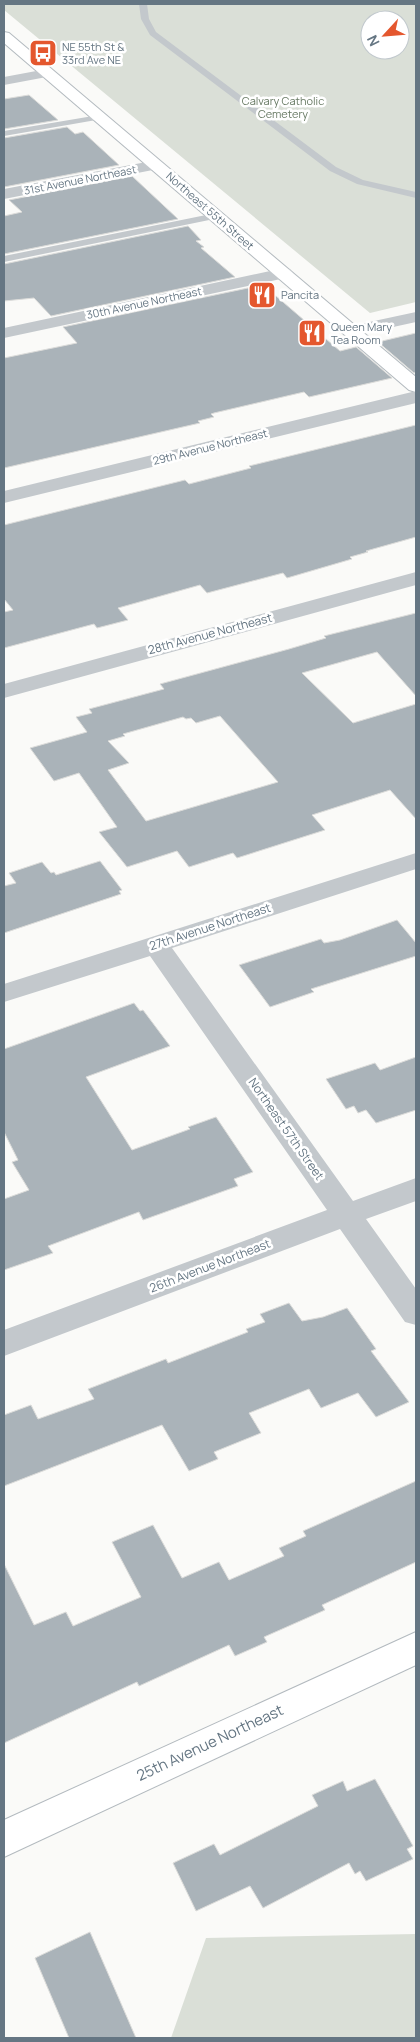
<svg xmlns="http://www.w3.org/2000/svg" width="420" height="2042" font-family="Manrope,sans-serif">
<rect width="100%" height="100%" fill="#fafaf8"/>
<g fill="#dadfd7" fill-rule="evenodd">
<path d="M4,4H416V302L370,313L4,10ZM370,20H400V50H370Z"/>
<path d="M416,1934V2038H171L206,1938Z"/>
</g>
<g fill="#aab3b9" stroke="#dcdcda" fill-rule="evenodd">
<path d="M29,95L58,120L4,129V99Z"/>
<path d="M67,127L75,134L83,132L119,165L4,187V138Z"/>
<path d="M132,176L178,219L4,254V216L22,212L9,200Z"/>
<path d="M188,226L201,240L196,241L204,247L201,248L235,277L51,316L34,298L4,301V264Z"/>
<path d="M248,288L254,293L269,290L340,351L356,347L392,378L309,397L304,392L214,413L211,414L214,417L198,421L200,423L4,468V358L77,343L63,327Z"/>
<path d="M416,333V372L414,373L378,342Z"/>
<path d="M416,425V537L366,551L368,552L350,557L352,559L287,578L283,573L207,593L200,585L118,608L128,620L97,628L94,624L4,648V612L13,610L4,599V525L185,480L189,484L251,468L249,466Z"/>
<path d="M416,613V696L377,652L302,673L353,723L416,704V819L390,790L312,815L325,830L237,858L233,853L189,867L177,851L127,867L99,832L117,827L79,773L54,781L30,748L87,732L76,717L92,713L89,709L164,689L160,684L289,649L326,638L324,636ZM220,716L278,782L146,821L108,770L129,763L108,741L125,736L123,734L183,717L186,719L191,718L196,723Z"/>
<path d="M100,861L122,890L119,891L121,894L4,933V886L16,883L9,873L42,862L51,873L54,872L56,875Z"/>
<path d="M397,920L416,943V956L311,989L314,992L270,1007L239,965L321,939L324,943L340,940Z"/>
<path d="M134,1003L140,1011L143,1010L170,1046L86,1077L132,1150L190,1129L188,1127L216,1117L253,1172L234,1179L238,1186L143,1220L139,1212L48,1246L53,1253L4,1270V1199L29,1190L12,1162L18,1160L4,1132V1049Z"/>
<path d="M416,1057V1110L376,1123L366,1110L358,1113L354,1106L346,1109L326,1079L375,1063L380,1070Z"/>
<path d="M289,1303L302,1321L323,1317L347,1308L376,1349L371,1351L409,1402L376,1417L358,1393L321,1408L309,1389L249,1413L261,1433L214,1452L218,1459L189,1471L162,1425L4,1486V1415L31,1405L38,1419L94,1399L88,1389L166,1359L168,1363L248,1332L246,1329L265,1322L260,1314Z"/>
<path d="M416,1481V1562L322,1605L325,1610L264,1637L267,1642L235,1656L229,1645L139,1686L137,1682L4,1743V1564L34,1625L66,1612L73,1626L141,1597L112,1542L153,1525L182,1578L219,1562L229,1580L284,1556L279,1548L306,1536L303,1531Z"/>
<path d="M375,1779L413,1846L407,1849L413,1859L366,1881L360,1871L355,1874L349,1863L263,1908L250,1886L196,1911L173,1863L214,1844L220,1855L318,1806L312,1795L343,1781L347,1791Z"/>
<path d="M90,1932L136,2038H69L35,1958Z"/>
</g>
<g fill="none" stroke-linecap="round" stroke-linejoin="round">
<defs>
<g id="secondary">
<path d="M4,32L9,33L416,377V392L409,390L4,43Z"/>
<path d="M416,1632V1665L4,1857V1820Z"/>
</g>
</defs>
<use href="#secondary" stroke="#b3babf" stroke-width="2"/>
<g fill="#c3c8cc" fill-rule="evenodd">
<path d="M139,4H147L149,19L156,32L336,167L363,180L416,192V198L357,184L330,171L150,35L141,19Z"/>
<path d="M99,115L103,117L102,119L4,136V131Z"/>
<path d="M216,213L221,216L219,218L4,262V256Z"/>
</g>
<g fill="#c3c8cc" fill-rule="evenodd">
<path d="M47,69L52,70L54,73L52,76L4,85V77Z"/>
<path d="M157,160L165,165L163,168L4,199V189Z"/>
<path d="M284,268L290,269L293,273L290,277L4,338V328Z"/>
<path d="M416,312V322L352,336L346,335L343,331L346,327Z"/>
<path d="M416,391V403L4,503V491Z"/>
<path d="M416,572V585L4,698V684Z"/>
<path d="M416,853V869L172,948L353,1201L416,1178V1201L366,1219L416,1289V1325L405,1322L340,1229L4,1356V1330L327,1210L150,956L4,1002V984Z"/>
</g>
<use href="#secondary" fill="#fff" fill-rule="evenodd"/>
</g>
<defs>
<symbol id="bus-square" viewBox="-11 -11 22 22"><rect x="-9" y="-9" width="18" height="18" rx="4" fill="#e4572e" stroke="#fff"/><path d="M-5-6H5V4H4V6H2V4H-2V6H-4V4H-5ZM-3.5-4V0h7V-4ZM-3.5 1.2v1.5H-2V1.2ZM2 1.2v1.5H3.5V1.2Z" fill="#fff"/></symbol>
<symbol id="restaurant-square" viewBox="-11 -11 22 22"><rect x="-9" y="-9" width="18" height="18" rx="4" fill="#e4572e" stroke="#fff"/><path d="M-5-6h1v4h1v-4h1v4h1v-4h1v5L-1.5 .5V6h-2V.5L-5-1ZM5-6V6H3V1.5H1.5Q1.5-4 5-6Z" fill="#fff"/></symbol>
</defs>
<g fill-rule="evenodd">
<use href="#bus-square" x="27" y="37" width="32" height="32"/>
<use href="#restaurant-square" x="246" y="279" width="32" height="32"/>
<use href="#restaurant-square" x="296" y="317" width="32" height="32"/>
</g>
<g text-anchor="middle" stroke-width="5" stroke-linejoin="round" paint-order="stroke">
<g font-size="11" fill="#657683" stroke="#fff" text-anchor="start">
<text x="62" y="51">NE 55th St &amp;<tspan x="62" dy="13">33rd Ave NE</tspan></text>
<text x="281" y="299">Pancita</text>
<text x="331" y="331">Queen Mary<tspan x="331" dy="13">Tea Room</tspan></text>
</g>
<g font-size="11" fill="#687a64" stroke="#fff">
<text x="283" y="105">Calvary Catholic<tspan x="283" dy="13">Cemetery</tspan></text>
</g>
<g font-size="11" fill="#657683" stroke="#fff">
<text transform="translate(80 180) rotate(-11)" y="4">31st Avenue Northeast</text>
<text transform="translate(210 211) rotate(41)" y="4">Northeast 55th Street</text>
<text transform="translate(144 303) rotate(-12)" y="4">30th Avenue Northeast</text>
<text transform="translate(210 447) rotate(-14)" y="4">29th Avenue Northeast</text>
</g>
<g font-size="12" fill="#657683" stroke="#fff">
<text transform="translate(210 634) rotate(-15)" y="4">28th Avenue Northeast</text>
<text transform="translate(210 927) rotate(-18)" y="4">27th Avenue Northeast</text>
<text transform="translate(286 1129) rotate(55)" y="4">Northeast 57th Street</text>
<text transform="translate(210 1266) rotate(-21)" y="4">26th Avenue Northeast</text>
</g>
<g font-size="15" fill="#657683" stroke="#fff">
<text transform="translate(210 1743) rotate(-25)" y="5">25th Avenue Northeast</text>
</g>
</g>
<rect width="420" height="2042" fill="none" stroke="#657683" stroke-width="10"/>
<g transform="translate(385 35) rotate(244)"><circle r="24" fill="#ffffff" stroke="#c1c8cd"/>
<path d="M0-4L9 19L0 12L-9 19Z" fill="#e4572e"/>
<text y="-8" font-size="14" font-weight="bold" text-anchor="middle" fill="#657683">N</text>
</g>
</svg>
